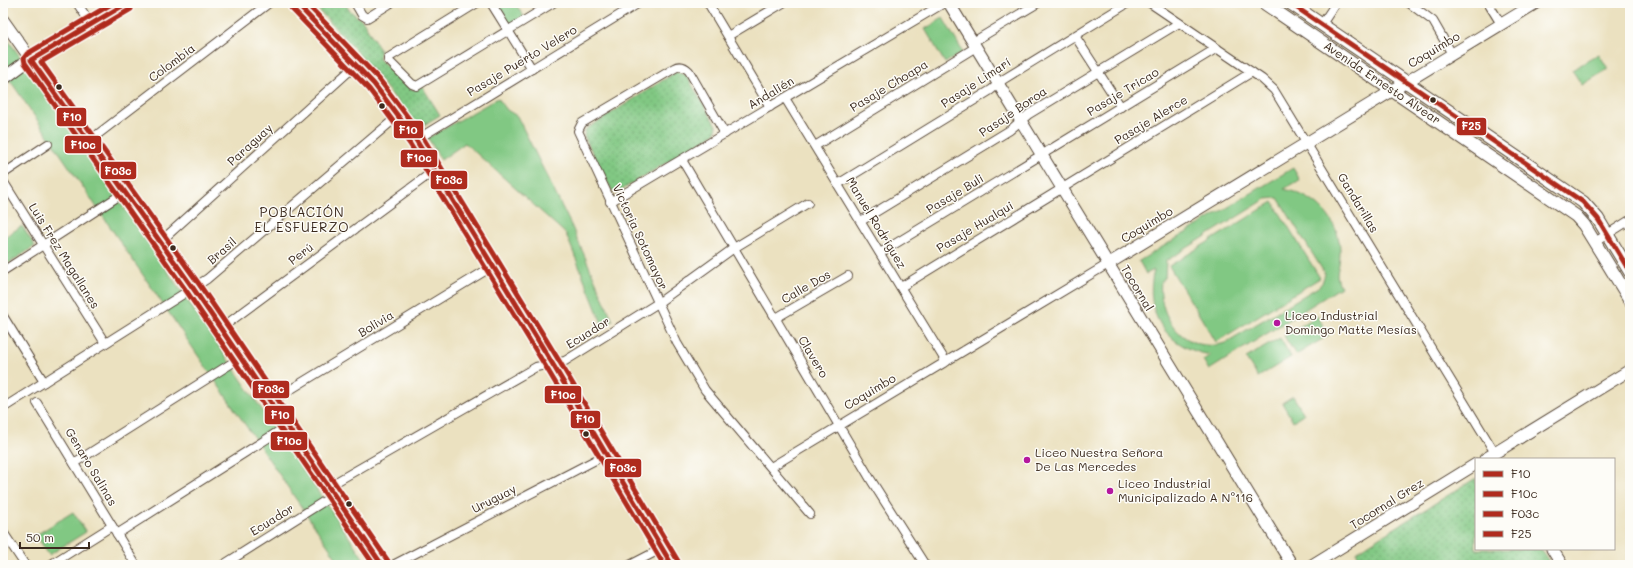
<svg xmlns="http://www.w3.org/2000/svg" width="1633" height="568" font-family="Mali,sans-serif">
<defs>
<pattern id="park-dots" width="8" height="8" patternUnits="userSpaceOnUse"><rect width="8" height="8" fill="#81c883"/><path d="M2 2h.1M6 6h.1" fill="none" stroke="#6ba36b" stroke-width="1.8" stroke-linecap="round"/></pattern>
</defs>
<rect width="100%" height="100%" fill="#fdfcf7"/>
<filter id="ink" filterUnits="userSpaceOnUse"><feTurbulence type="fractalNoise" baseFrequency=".025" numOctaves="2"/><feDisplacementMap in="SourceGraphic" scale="8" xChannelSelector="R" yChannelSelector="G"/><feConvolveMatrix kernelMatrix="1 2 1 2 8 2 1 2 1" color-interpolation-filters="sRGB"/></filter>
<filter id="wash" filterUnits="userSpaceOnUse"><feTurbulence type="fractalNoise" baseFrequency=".012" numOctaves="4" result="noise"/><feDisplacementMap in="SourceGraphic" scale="16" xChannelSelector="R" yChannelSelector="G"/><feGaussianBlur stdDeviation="0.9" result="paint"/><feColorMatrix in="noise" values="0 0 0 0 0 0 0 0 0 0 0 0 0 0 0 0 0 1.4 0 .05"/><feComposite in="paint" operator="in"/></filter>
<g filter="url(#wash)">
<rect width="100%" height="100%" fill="#ebe1c0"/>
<g fill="#81c883" stroke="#5e7950" fill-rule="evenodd">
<path d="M497,3H515L524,17L510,25Z"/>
<path d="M943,18L963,52L945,63L925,29Z"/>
<path d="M3,33L37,80L368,565H341L3,70Z"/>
<path d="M1599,54L1608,69L1582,85L1572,70Z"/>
<path d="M498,98L507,110L517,116L572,227L613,321L603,326L566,234L465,143L441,160L428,138Z"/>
<path d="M1293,168L1300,180L1284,189C1316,196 1341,220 1340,254C1340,270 1333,272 1341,287L1209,370L1203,360L1211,355C1166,348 1143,313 1154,270L1146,274L1139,261ZM1278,198L1325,274L1322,283L1318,287L1225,343C1186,355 1157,318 1161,281L1165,278L1166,261L1266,199Z"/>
<path d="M1273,202L1320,278L1216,342L1169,266Z"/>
<path d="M22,226L35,246L3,267V238Z"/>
<path d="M1317,316L1329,335L1296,355L1284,336Z"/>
<path d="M1280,338L1291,357L1258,377L1246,358Z"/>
<path d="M1293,396L1304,414L1293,421L1282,403Z"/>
<path d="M73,512L86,532L49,555L36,535Z"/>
</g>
<g fill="url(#park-dots)" stroke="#5e7950">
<path d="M312,3H345L349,10L363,21L380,50L379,59L413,90L422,86L440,115L419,128L354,48Z"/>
<path d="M676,72L686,75L717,127L714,134L618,192L612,191L584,136L585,130Z"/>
<path d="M1476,478V549H1541L1551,565H1364L1356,552Z"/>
</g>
</g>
<g filter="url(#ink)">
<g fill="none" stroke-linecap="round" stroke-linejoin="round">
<defs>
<g id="minor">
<path d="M77,3L91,24"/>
<path d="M355,3L362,15L367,18L391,3"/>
<path d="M477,3L388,58V60L412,84L417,86L553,3"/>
<path d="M491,3L532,69"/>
<path d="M708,3L770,107"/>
<path d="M1150,3L1262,79L1274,90L1495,453"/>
<path d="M1409,3L1433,21L1452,54"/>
<path d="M1488,3L1501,24"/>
<path d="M1322,24L1336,3"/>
<path d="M728,36L783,3"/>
<path d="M1075,36L1121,107"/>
<path d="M973,42L1038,3"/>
<path d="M785,98L946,362"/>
<path d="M725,134L689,71C685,67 680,65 675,68L582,123L578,131L677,343L705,390L810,514"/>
<path d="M416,140L639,3"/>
<path d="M89,141L269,3"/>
<path d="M815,146L976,47"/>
<path d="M682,160L871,480L925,565"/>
<path d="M3,174L48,144"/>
<path d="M3,181L105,343"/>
<path d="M838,184L991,90L1004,79L1128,3"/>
<path d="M610,202L944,3"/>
<path d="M861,221L1010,130L1029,114L1179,23"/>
<path d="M160,242L356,65"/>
<path d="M1595,242L1630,220"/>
<path d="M880,253L1217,48"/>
<path d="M3,271L125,192"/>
<path d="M901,287L1252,72"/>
<path d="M3,316L44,382"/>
<path d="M776,318L848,276"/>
<path d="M220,329L435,170"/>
<path d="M270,402L493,266"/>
<path d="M37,403L136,565"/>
<path d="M3,408L207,279L399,115"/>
<path d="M74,463L240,358"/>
<path d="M771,467L1108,264"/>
<path d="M329,486L536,367L565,361L658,303L734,248L808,203"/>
<path d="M3,532L25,565"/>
<path d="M117,534L287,426"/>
<path d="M50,565L112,526"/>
<path d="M223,565L334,495"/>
<path d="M393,565L607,454"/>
<path d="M630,565L663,548"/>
</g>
<g id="tertiary">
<path d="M949,3L1292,565"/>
<path d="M3,20L193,288L382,565"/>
<path d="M1108,264L1536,3"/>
<path d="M1485,459L1630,370"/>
<path d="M1552,549L1562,565"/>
<path d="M1312,565L1476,464"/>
</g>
<g id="secondary">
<path d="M1264,3L1576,216L1584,225L1630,300"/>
<path d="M1290,3L1583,202L1598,219L1630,272"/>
<path d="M3,79L22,65L127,3"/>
</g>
<path id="primary" d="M296,3L374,84L416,140L552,363L672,565"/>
</defs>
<use href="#minor" stroke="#554536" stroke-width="10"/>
<use href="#tertiary" stroke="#554536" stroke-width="13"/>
<use href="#secondary" stroke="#554536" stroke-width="14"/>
<use href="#primary" stroke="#554536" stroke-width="15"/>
<use href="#minor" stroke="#fff" stroke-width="8"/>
<use href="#tertiary" stroke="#fff" stroke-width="11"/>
<use href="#secondary" stroke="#fff" stroke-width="12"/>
<use href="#primary" stroke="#fff" stroke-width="13"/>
<defs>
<g id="bus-1">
<path d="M127,3L31,60L193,288L382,565"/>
<path d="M296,3L374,84L416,140L552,363L672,565"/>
</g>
<g id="bus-2">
<path d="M113,3L27,54L24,58L25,63L187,292L374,565"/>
<path d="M291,8L369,89L410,144L546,367L664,565"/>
</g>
<g id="bus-3">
<path d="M306,3L379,79L422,136L558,359L678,561"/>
<path d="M131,9L41,62L199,284L388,561"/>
</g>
<path id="bus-4" d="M1290,3L1583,202L1598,219L1630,272"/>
</defs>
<use href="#bus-1" stroke="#fdfcf7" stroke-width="8"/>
<use href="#bus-2" stroke="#fdfcf7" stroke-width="8"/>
<use href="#bus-3" stroke="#fdfcf7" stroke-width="8"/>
<use href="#bus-4" stroke="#fdfcf7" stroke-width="8"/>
<use href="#bus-1" stroke="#af2b1e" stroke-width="5"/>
<use href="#bus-2" stroke="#af2b1e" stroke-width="5"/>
<use href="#bus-3" stroke="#af2b1e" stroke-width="5"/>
<use href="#bus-4" stroke="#af2b1e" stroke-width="5"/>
</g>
</g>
<g fill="#3b2a1e" stroke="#fdfcf7" stroke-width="1.5">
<circle cx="59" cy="87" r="3.5"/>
<circle cx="1433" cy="100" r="3.5"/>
<circle cx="382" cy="106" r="3.5"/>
<circle cx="173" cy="248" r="3.5"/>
<circle cx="586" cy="434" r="3.5"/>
<circle cx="349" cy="504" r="3.5"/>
</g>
<g fill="#b5179e" stroke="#fdfcf7" stroke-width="1.5">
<circle cx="1277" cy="323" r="4"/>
<circle cx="1027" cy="460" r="4"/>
<circle cx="1110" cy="491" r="4"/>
</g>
<g text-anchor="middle" stroke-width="3" stroke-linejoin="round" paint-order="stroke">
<g font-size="12" fill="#3b2a1e" stroke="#fdfcf7">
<text transform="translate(1434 50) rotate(-31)" y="4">Coquimbo</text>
<text transform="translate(522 61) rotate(-31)" y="4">Pasaje Puerto Velero</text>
<text transform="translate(172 63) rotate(-37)" y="4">Colombia</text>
<text transform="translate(976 83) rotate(-33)" y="4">Pasaje Limarí</text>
<text transform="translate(1382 83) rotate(34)" y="4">Avenida Ernesto Alvear</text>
<text transform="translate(889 86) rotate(-31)" y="4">Pasaje Choapa</text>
<text transform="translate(1123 92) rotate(-31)" y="4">Pasaje Tricao</text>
<text transform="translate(771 93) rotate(-31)" y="4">Andalién</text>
<text transform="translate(1013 112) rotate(-34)" y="4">Pasaje Boroa</text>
<text transform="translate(1151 120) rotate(-31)" y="4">Pasaje Alerce</text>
<text transform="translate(250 145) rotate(-42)" y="4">Paraguay</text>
<text transform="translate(955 194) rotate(-31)" y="4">Pasaje Buli</text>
<text transform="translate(1358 203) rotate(59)" y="4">Gandarillas</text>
<text transform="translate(876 223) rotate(59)" y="4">Manuel Rodríguez</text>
<text transform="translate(1147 225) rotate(-31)" y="4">Coquimbo</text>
<text transform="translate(975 227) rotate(-31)" y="4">Pasaje Hualqui</text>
<text transform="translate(640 237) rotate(65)" y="4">Victoria Sotomayor</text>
<text transform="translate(222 251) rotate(-41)" y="4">Brasil</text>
<text transform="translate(301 254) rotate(-37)" y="4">Perú</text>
<text transform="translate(64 256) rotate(58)" y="4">Luis Frez Magallanes</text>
<text transform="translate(806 287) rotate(-30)" y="4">Calle Dos</text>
<text transform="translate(1137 288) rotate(59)" y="4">Tocornal</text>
<text transform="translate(376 324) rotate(-31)" y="4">Bolivia</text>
<text transform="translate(588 333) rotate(-32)" y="4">Ecuador</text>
<text transform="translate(813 357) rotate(59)" y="4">Clavero</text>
<text transform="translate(870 392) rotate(-31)" y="4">Coquimbo</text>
<text transform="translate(91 467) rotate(59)" y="4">Genaro Salinas</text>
<text transform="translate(494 499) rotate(-27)" y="4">Uruguay</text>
<text transform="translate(1387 504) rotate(-32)" y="4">Tocornal Grez</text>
<text transform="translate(272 520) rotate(-32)" y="4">Ecuador</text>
</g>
<g font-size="12" fill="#3b2a1e" stroke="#fdfcf7" text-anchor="start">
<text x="1285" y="320">Liceo Industrial<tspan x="1285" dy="14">Domingo Matte Mesías</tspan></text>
<text x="1035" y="457">Liceo Nuestra Señora<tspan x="1035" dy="14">De Las Mercedes</tspan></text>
<text x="1118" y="488">Liceo Industrial<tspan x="1118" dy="14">Municipalizado A N°116</tspan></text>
</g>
<g font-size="13" letter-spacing="1" fill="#3b2a1e" stroke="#fdfcf7">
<text x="302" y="217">POBLACIÓN<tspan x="302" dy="15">EL ESFUERZO</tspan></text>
</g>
</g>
<g stroke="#fdfcf7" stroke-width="1.5">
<rect x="56" y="107" width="31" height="20" rx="4" fill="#af2b1e"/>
<rect x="1456" y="117" width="31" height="19" rx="4" fill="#af2b1e"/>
<rect x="393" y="120" width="31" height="19" rx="4" fill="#af2b1e"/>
<rect x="64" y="135" width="38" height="19" rx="4" fill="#af2b1e"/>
<rect x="400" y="149" width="38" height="19" rx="4" fill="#af2b1e"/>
<rect x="100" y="161" width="37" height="19" rx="4" fill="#af2b1e"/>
<rect x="430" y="170" width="38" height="20" rx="4" fill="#af2b1e"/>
<rect x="252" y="380" width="38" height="19" rx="4" fill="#af2b1e"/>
<rect x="544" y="385" width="38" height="19" rx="4" fill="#af2b1e"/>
<rect x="264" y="405" width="31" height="20" rx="4" fill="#af2b1e"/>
<rect x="570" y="410" width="31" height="19" rx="4" fill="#af2b1e"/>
<rect x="270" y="431" width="38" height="20" rx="4" fill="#af2b1e"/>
<rect x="604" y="458" width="38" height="20" rx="4" fill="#af2b1e"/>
</g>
<g font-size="11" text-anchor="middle" font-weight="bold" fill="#fff">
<text x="72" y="121">F10</text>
<text x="1471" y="130">F25</text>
<text x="408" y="134">F10</text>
<text x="83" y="149">F10c</text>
<text x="419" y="162">F10c</text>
<text x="118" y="175">F03c</text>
<text x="449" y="184">F03c</text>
<text x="271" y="393">F03c</text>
<text x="563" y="399">F10c</text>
<text x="280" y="419">F10</text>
<text x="585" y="423">F10</text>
<text x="289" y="445">F10c</text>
<text x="623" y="472">F03c</text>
</g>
<rect width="1633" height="568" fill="none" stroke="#fdfcf7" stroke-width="16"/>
<rect x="1475" y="458" width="140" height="92" fill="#fdfcf7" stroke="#afa8a0"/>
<rect x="1483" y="471" width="20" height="6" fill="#af2b1e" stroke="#afa8a0"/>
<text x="1511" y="478" font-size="12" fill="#3b2a1e">F10</text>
<rect x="1483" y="491" width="20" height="6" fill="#af2b1e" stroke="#afa8a0"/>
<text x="1511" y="498" font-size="12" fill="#3b2a1e">F10c</text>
<rect x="1483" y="511" width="20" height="6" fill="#af2b1e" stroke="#afa8a0"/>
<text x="1511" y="518" font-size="12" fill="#3b2a1e">F03c</text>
<rect x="1483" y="531" width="20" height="6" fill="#af2b1e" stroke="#afa8a0"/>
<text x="1511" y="538" font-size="12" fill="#3b2a1e">F25</text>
<path d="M20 542v6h69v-6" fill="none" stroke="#3b2a1e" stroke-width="2"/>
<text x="26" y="542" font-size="12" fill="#3b2a1e" stroke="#fdfcf7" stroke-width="3" paint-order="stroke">50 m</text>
</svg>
